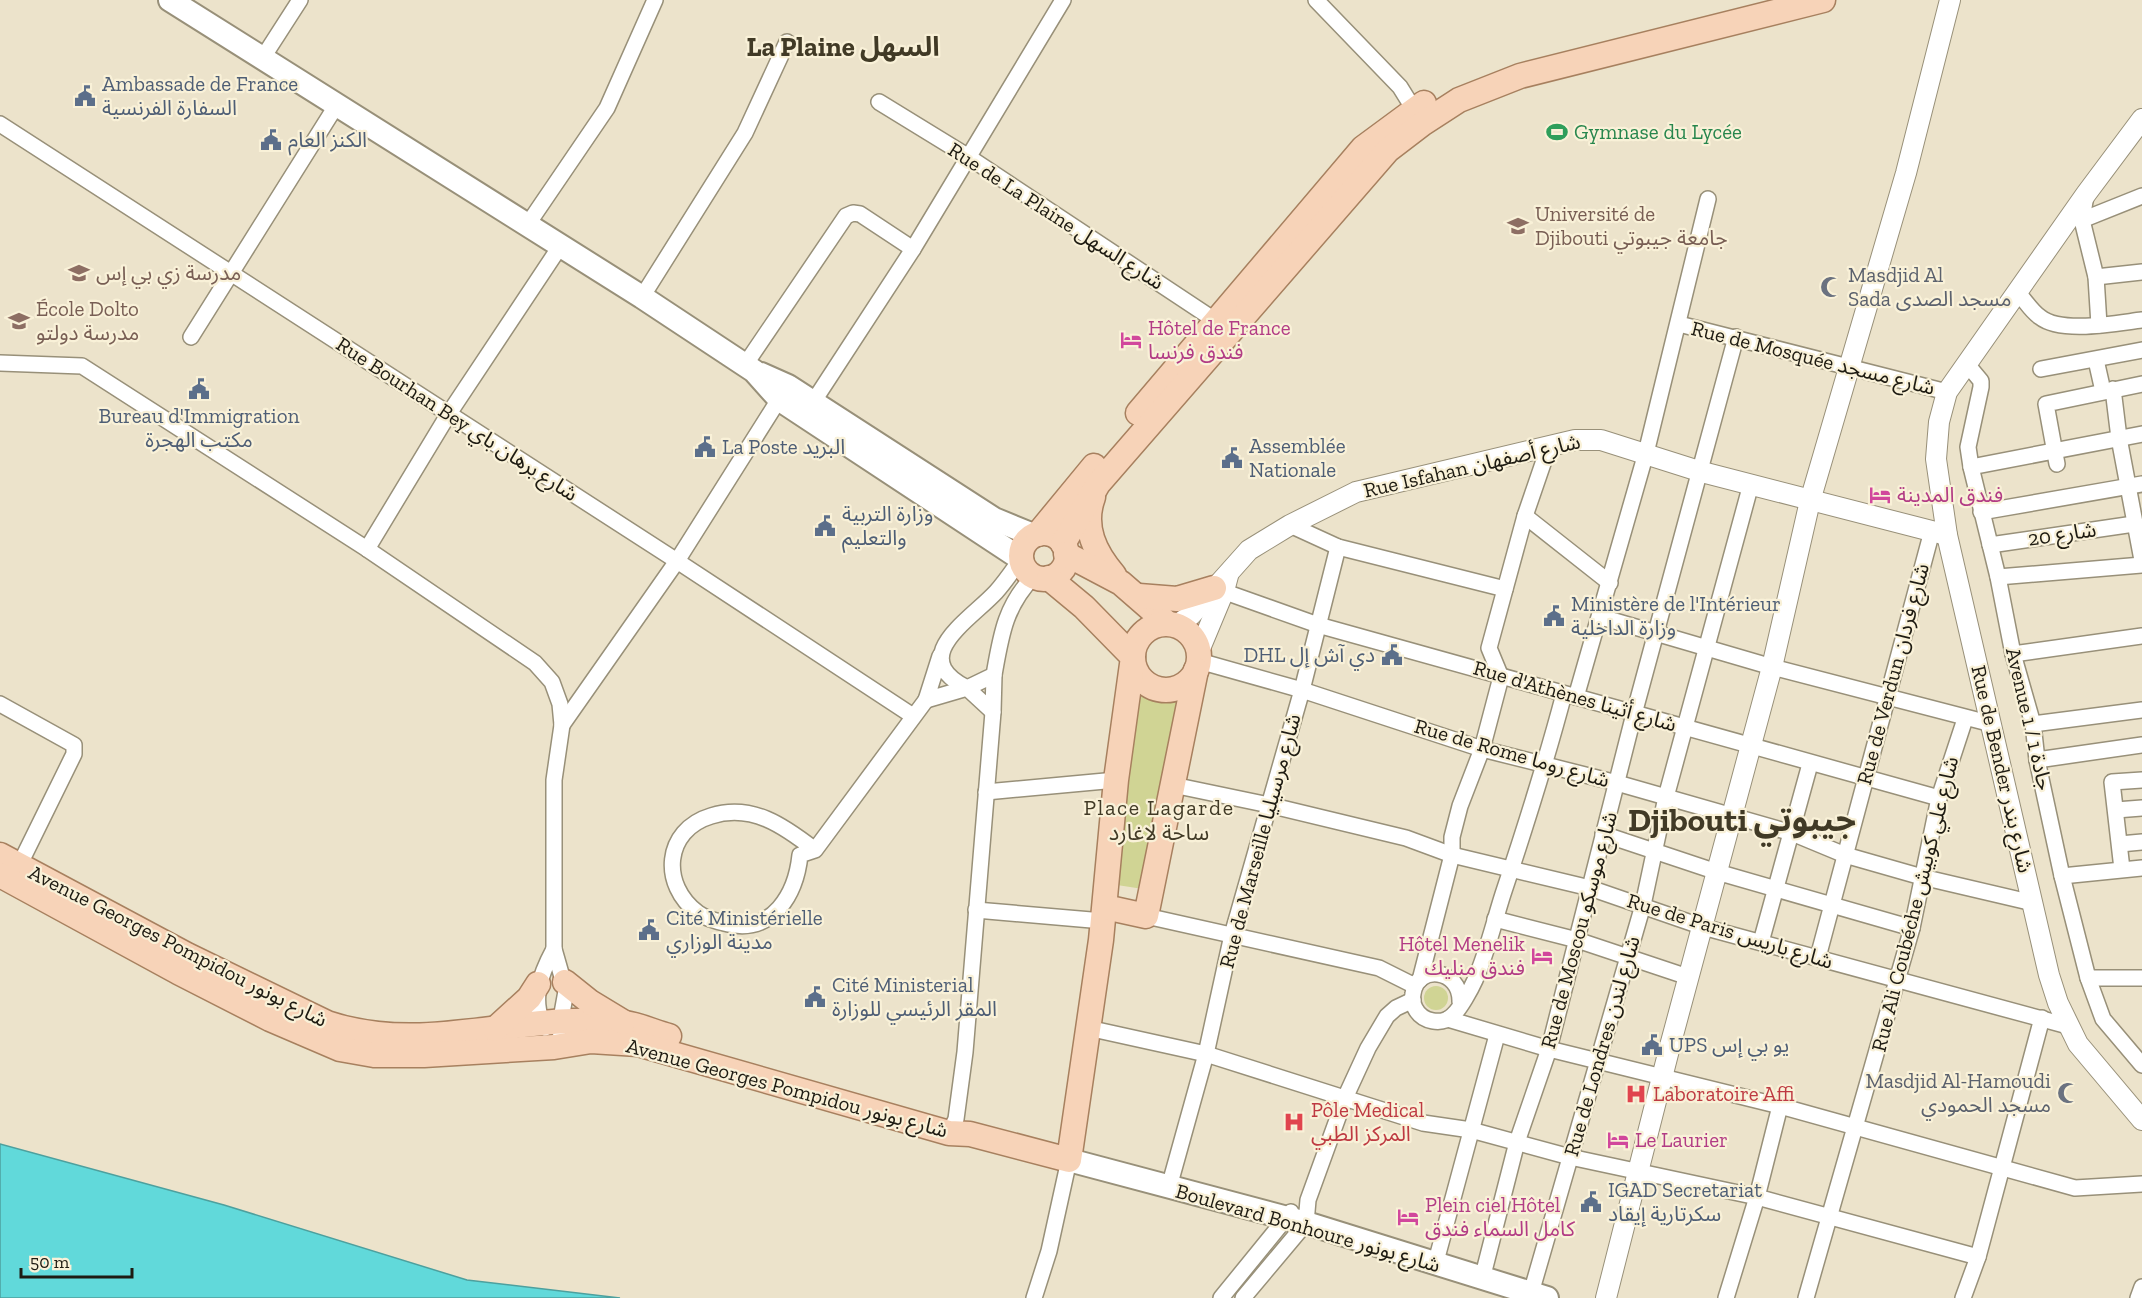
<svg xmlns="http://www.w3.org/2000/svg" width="2142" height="1298" font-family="'Zilla Slab','Noto Sans Arabic',serif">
<rect width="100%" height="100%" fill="#ece3cb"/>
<g fill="#d0d494">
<path d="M1135,693L1158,703L1182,699L1143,889L1117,885Z"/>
<circle cx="1436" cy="998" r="12"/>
</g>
<path fill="#61d9da" stroke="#4da09e" stroke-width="1.5" d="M0,1144L224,1205L467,1280L620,1298H0Z"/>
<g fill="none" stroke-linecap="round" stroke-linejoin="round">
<defs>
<g id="minor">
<path d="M1316,0L1400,87L1418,116"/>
<path d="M262,59L300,0"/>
<path d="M879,102L967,156L1222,325"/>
<path d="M0,124L677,561L913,716"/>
<path d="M2086,195L2082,220L2096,277L2099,325"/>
<path d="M2082,220L2142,196"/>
<path d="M528,224L607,108L655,0"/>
<path d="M2096,277L2142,272"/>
<path d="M2018,293C2025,300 2031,311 2040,317C2061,334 2117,323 2142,320"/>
<path d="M642,297L745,133L787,42"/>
<path d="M1679,324L1947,392"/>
<path d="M191,337L336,106"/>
<path d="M2096,360L2103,391"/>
<path d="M0,363L82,366L367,549L535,663L552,682L560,704L562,725L554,780V949L566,991L559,1030"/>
<path d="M1966,363L1981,381V387L1968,447L1971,467L1998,577L2013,654L2033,724L2037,760L2062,876L2088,978L2103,1019L2142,1065"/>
<path d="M745,365L846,216L853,213L860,214L913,249"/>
<path d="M2041,369L2142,350"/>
<path d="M2113,389L2119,438L2142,560"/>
<path d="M808,410L913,249L1063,0"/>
<path d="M2057,464L2046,404L2142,384"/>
<path d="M1971,467L2142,434"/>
<path d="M1981,512L2142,484"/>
<path d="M1525,516L1610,583"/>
<path d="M1290,525L1338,547L1505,589"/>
<path d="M1990,545L2134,524"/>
<path d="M367,549L448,415L561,245"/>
<path d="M1021,559C1013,570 1005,582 996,592C969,621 906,657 967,688L994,675C1001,635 1005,606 1034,576"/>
<path d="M1998,577L2142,565"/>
<path d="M1214,588L1318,625L1939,798"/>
<path d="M1601,617L1772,667L1992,724"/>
<path d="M2013,654L2142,636"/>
<path d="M940,656L926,700L967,688L993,712L994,675"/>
<path d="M1199,661L1302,690L1482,749L1617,783L1792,833L1845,855L1922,877L2033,903"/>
<path d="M1576,697L1646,453L1708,199"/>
<path d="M0,704L74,745V754L16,872"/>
<path d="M2033,724L2142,710"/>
<path d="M562,725L677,561L783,393"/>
<path d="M2037,760L2142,745"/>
<path d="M1173,785L1269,805L1406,838L1452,855L1590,888L1703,927L2068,1026"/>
<path d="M986,792L1116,780"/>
<path d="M2116,810L2142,808"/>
<path d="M1603,834L1717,872L1912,928"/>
<path d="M2120,844L2142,842"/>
<path d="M815,850C784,826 752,803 711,816C664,830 660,885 698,913C706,919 719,922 728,924C773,934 796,894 800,855L815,850L926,700"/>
<path d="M2122,869L2112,782L2142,780"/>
<path d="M2062,876L2142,868"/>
<path d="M976,910L1103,921"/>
<path d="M1146,916L1379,968L1415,986"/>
<path d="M1495,919L1577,940L1688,977"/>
<path d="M1761,942L1810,764"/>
<path d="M1818,957L1932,531"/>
<path d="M2088,978H2142"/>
<path d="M1420,980L1452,855V837L1460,806L1482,749L1501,677L1489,648L1525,516L1549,446"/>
<path d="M1460,1002C1461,968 1416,964 1413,994C1412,999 1413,1004 1415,1008C1422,1022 1442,1026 1453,1015C1460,1009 1471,989 1475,980C1487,953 1494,922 1503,894C1525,828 1546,762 1564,694"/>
<path d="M1448,1019L1549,1049L1780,1106L2075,1188L2142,1184"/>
<path d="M545,1028C530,1001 540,975 554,949"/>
<path d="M1088,1028L1206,1054L1423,1123L1471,1130L1570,1157L1757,1197L1978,1257"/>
<path d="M949,1133L956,1119L965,1052L993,712"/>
<path d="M1169,1187L1206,1054L1232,935L1302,690L1338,547"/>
<path d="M1435,1265L1497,1035"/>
<path d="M1482,1279L1517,1142L1549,1049L1634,714L1736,337"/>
<path d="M1531,1293L1643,905L1666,797L1751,484"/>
<path d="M1034,1298L1049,1251L1069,1160"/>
<path d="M1221,1298L1291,1212"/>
<path d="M1243,1298L1306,1223L1308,1200L1345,1098L1368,1048L1387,1016L1396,1008L1413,1000"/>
<path d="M1726,1298L1757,1197L1780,1106"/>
<path d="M1806,1298L1912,928L1939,798L1965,719"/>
<path d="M1963,1298L1978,1257L2042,1018"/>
<path d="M2138,1298L2142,1287"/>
</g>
<g id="tertiary">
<path d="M2142,119L2086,194L1947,392L1939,422L1936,459L1947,535L2049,975L2058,1003L2078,1044L2142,1120"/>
<path d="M1177,625L1191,615L1249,550L1290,525L1356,492L1575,440H1601L1702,472L1947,535"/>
<path d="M1199,651L1224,591L1228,576"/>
<path d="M1606,1298L1670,1046L1772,667L1810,501L1906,173L1950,0"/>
</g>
<g id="secondary">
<path d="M170,0L642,297L754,371L780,400L1021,559"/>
<path d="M761,374L788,386L994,519L1033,535"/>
<path d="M1069,1160L1306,1223L1547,1298"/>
</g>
<g id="primary">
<path d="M1138,413L1363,148L1424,103"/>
<path d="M1093,497C1082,527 1095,553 1114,575"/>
<circle cx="1044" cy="556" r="23"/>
<path d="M1038,534L1094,466"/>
<path d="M1063,544L1098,484L1388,150L1422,124L1459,100L1520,76L1823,0"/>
<path d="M1066,554L1121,583L1167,623"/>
<path d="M1139,596L1177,599L1214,588"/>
<circle cx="1166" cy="657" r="33"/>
<path d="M0,855L187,955L327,1023C428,1057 523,1010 624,1023C639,1025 654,1032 669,1036"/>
<path d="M0,875L178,972L270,1019L340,1049L374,1055H424L554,1047L591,1041L638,1044L949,1133L970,1134L1069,1160L1101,940L1116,780L1133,657L1084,607L1049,578"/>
<path d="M1105,907L1146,916L1196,670"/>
<path d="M565,982L590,1002L623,1022"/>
<path d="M495,1029L529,998L538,984"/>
</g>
</defs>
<use href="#minor" stroke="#989079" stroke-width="18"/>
<use href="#tertiary" stroke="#989079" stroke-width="22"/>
<use href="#secondary" stroke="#989079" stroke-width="26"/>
<use href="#primary" stroke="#a7805f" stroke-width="27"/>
<use href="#minor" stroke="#fff" stroke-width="15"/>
<use href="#tertiary" stroke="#fff" stroke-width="20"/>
<use href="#secondary" stroke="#fff" stroke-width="22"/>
<use href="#primary" stroke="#f7d3b8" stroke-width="24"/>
</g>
<defs>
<symbol id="civic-bare" viewBox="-9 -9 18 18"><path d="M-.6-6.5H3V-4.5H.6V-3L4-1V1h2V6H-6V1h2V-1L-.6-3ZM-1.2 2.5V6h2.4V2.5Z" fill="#5c6f8a" stroke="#f9f1d8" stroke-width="2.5" paint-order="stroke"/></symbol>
<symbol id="stadium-bare" viewBox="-9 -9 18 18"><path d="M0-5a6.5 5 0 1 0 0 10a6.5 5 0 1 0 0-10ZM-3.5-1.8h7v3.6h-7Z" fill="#2e9e5b" stroke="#f9f1d8" stroke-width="2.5" paint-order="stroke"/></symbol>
<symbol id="university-bare" viewBox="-9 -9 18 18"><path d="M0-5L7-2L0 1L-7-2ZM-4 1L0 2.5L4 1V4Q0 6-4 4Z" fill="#8d6e63" stroke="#f9f1d8" stroke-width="2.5" paint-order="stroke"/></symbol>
<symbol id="school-bare" viewBox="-9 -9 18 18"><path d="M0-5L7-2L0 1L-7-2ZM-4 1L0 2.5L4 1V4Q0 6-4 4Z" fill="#8d6e63" stroke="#f9f1d8" stroke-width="2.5" paint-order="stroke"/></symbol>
<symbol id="mosque-bare" viewBox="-9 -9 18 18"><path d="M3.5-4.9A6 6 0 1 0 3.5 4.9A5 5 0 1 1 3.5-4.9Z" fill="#6b7280" stroke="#f9f1d8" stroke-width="2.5" paint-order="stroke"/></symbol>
<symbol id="hotel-bare" viewBox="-9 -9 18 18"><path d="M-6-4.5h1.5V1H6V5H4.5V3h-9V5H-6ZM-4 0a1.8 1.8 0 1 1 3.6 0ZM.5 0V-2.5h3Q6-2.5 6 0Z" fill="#d1479c" stroke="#f9f1d8" stroke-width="2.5" paint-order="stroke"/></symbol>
<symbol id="hospital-bare" viewBox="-9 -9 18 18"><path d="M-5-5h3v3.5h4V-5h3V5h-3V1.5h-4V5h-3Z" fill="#e0444e" stroke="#f9f1d8" stroke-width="2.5" paint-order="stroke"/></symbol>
</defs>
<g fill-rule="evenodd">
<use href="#civic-bare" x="70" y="81" width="30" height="30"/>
<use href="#stadium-bare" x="1542" y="117" width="30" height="30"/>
<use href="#civic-bare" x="256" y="125" width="30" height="30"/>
<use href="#university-bare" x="1503" y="211" width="30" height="30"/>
<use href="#school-bare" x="64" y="258" width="30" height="30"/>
<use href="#mosque-bare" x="1816" y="272" width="30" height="30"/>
<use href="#school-bare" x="4" y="306" width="30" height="30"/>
<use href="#hotel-bare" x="1116" y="325" width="30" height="30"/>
<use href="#civic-bare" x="184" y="374" width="30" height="30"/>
<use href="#civic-bare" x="690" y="432" width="30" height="30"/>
<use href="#civic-bare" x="1217" y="443" width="30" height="30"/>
<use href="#hotel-bare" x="1865" y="480" width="30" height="30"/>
<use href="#civic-bare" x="810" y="511" width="30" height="30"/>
<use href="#civic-bare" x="1539" y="601" width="30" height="30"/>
<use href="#civic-bare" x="1377" y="640" width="30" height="30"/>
<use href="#civic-bare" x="634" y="915" width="30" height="30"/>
<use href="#hotel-bare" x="1527" y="941" width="30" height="30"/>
<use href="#civic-bare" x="800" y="982" width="30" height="30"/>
<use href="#civic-bare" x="1637" y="1030" width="30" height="30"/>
<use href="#mosque-bare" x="2053" y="1078" width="30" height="30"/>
<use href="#hospital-bare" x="1621" y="1079" width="30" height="30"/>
<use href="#hospital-bare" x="1279" y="1107" width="30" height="30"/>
<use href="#hotel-bare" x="1603" y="1125" width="30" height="30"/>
<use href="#civic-bare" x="1576" y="1187" width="30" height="30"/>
<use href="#hotel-bare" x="1393" y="1202" width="30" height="30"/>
</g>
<g text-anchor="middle" stroke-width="4.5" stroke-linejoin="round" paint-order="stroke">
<g font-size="21" fill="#4e5e75" stroke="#f9f1d8" text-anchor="start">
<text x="102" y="91">Ambassade de France<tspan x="102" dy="24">السفارة الفرنسية</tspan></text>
<text x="288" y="147">الكنز العام</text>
<text x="199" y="423" text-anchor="middle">Bureau d'Immigration<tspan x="199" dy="24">مكتب الهجرة</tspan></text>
<text x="1249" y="453">Assemblée<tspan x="1249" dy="24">Nationale</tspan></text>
<text x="722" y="454">La Poste البريد</text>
<text x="842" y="521">وزارة التربية<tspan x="842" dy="24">والتعليم</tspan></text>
<text x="1571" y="611">Ministère de l'Intérieur<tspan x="1571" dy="24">وزارة الداخلية</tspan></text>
<text x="1375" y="662" text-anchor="end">DHL دي آش إل</text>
<text x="666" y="925">Cité Ministérielle<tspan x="666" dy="24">مدينة الوزاري</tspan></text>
<text x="832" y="992">Cité Ministerial<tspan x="832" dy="24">المقر الرئيسي للوزارة</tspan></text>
<text x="1669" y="1052">UPS يو بي إس</text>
<text x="1608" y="1197">IGAD Secretariat<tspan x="1608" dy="24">سكرتارية إيقاد</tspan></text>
</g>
<g font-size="21" fill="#27864d" stroke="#f9f1d8" text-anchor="start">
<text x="1574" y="139">Gymnase du Lycée</text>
</g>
<g font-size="21" fill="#785e54" stroke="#f9f1d8" text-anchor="start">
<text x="1535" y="221">Université de<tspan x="1535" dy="24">Djibouti جامعة جيبوتي</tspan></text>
<text x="96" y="280">مدرسة زي بي إس</text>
<text x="36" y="316">École Dolto<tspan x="36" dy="24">مدرسة دولتو</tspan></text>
</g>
<g font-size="21" fill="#1e1b12" stroke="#f9f1d8">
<text transform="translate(1056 216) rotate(33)" y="7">Rue de La Plaine شارع السهل</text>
<text transform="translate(1813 358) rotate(14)" y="7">Rue de Mosquée شارع مسجد</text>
<text transform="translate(457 419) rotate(33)" y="7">Rue Bourhan Bey شارع برهان باي</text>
<text transform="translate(1472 466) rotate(-13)" y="7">Rue Isfahan شارع أصفهان</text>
<text transform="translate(2062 534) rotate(-8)" y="7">شارع 20</text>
<text transform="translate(1893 674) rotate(-75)" y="7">Rue de Verdun شارع فردان</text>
<text transform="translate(1575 696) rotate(16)" y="7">Rue d'Athènes شارع أثينا</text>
<text transform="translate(2029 719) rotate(77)" y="7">Avenue 1 / جادة 1</text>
<text transform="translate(1512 753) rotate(16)" y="7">Rue de Rome شارع روما</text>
<text transform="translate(2002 769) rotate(77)" y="7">Rue de Bender شارع بندر</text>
<text transform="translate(1260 841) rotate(-75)" y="7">Rue de Marseille شارع مرسيليا</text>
<text transform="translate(1915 904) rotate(-76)" y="7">Rue Ali Coubéche شارع علي كوبيش</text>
<text transform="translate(1579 930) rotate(-75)" y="7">Rue de Moscou شارع موسكو</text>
<text transform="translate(1730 931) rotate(17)" y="7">Rue de Paris شارع باريس</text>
<text transform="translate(178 946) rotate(27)" y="7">Avenue Georges Pompidou شارع بونور</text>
<text transform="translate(1602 1046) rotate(-74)" y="7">Rue de Londres شارع لندن</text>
<text transform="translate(787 1088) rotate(15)" y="7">Avenue Georges Pompidou شارع بونور</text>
<text transform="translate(1308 1228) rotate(16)" y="7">Boulevard Bonhoure شارع بونور</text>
</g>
<g font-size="21" fill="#5b616d" stroke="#f9f1d8" text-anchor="start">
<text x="1848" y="282">Masdjid Al<tspan x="1848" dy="24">Sada مسجد الصدى</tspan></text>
<text x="2051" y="1088" text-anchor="end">Masdjid Al-Hamoudi<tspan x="2051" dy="24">مسجد الحمودي</tspan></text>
</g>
<g font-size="21" fill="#b23c85" stroke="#f9f1d8" text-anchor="start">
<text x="1148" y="335">Hôtel de France<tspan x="1148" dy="24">فندق فرنسا</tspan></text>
<text x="1897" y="502">فندق المدينة</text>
<text x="1525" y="951" text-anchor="end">Hôtel Menelik<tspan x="1525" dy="24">فندق منليك</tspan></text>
<text x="1635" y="1147">Le Laurier</text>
<text x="1425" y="1212">Plein ciel Hôtel<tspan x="1425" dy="24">كامل السماء فندق</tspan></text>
</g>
<g font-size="21" fill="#be3a42" stroke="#f9f1d8" text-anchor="start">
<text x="1653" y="1101">Laboratoire Affi</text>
<text x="1311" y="1117">Pôle Medical<tspan x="1311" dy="24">المركز الطبي</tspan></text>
</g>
<g font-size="22" letter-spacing="1.5" fill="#413a26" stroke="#f9f1d8">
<text x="1159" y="815">Place Lagarde<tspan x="1159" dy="25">ساحة لاغارد</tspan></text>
</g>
<g font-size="27" font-weight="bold" fill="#413a26" stroke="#f9f1d8">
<text x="843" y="56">La Plaine السهل</text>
</g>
<g font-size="33" font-weight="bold" fill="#413a26" stroke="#f9f1d8">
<text x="1742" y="831">Djibouti جيبوتي</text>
</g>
</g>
<path d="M21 1268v9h111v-9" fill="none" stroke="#1e1b12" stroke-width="3"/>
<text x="30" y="1268" font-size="18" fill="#1e1b12" stroke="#f9f1d8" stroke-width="4.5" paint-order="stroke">50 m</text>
</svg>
